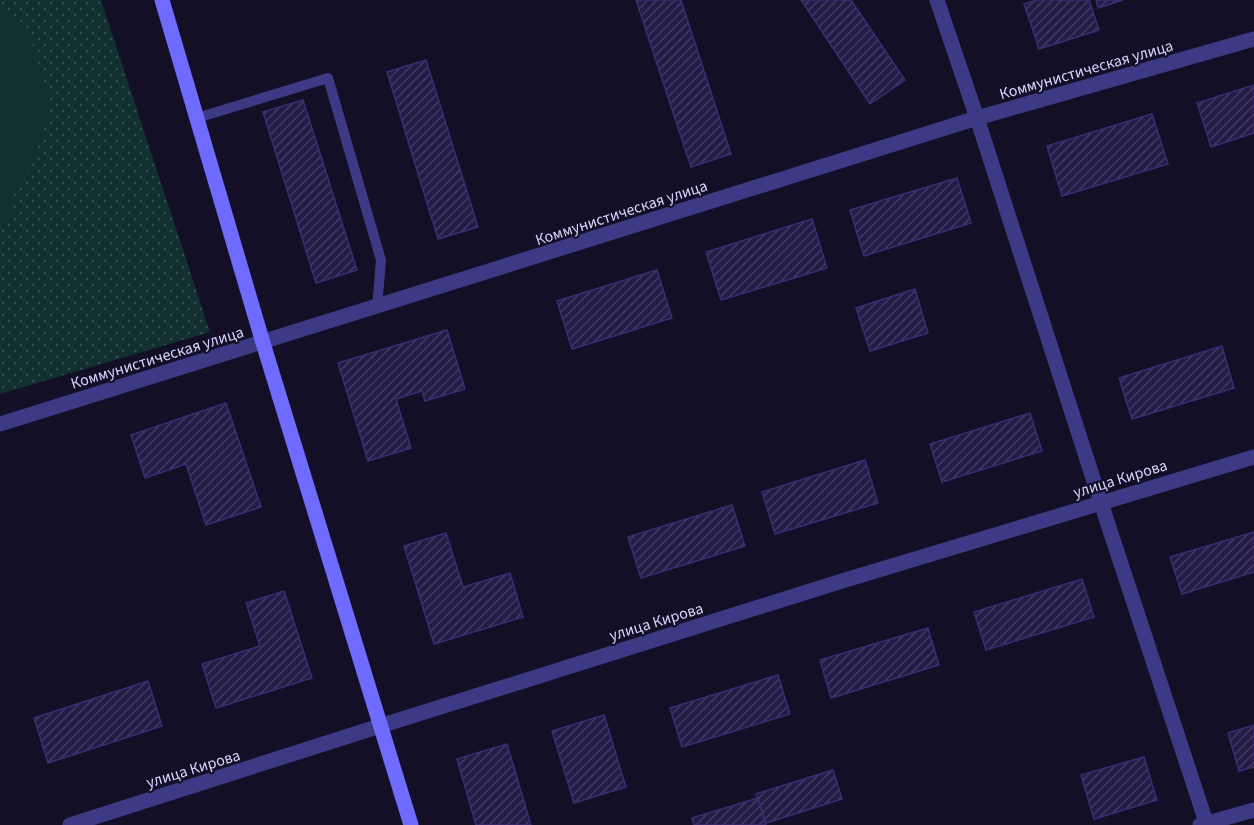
<svg xmlns="http://www.w3.org/2000/svg" width="1254" height="825" font-family="'Source Sans 3',sans-serif">
<defs>
<pattern id="park-dots" width="8" height="8" patternUnits="userSpaceOnUse" patternTransform="scale(1.5)"><rect width="8" height="8" fill="#12302f"/><path d="M2 2h.1M6 6h.1" fill="none" stroke="#344d4e" stroke-width="1.8" stroke-linecap="round"/></pattern>
<pattern id="building-hatch" width="6" height="6" patternUnits="userSpaceOnUse" patternTransform="scale(1.5)"><rect width="6" height="6" fill="#241b47"/><path d="M-1 1l2-2M0 6l6-6M5 7l2-2" fill="none" stroke="#433b63"/></pattern>
</defs>
<rect width="100%" height="100%" fill="#130f26"/>
<path fill="url(#park-dots)" d="M0,0H101L210,332L0,394Z"/>
<path fill="#12302f" d="M0,4L27,28L50,100L34,161L10,199L14,220L0,224Z"/>
<g fill="url(#building-hatch)" stroke="#3b2d73" stroke-width="1.5">
<path d="M636,0H681L731,154L691,167Z"/>
<path d="M801,0H851L905,80L870,104Z"/>
<path d="M1036,0H1089L1099,30L1039,49L1024,4Z"/>
<path d="M1096,0H1123L1098,8Z"/>
<path d="M426,60L478,227L438,239L387,72Z"/>
<path d="M1254,85V133L1211,147L1197,103Z"/>
<path d="M303,100L357,270L316,283L263,112Z"/>
<path d="M1152,114L1168,164L1062,196L1047,146Z"/>
<path d="M957,178L971,223L864,256L850,210Z"/>
<path d="M812,219L827,268L721,300L706,252Z"/>
<path d="M657,270L672,318L572,349L557,301Z"/>
<path d="M915,289L928,333L870,351L856,308Z"/>
<path d="M447,330L465,389L425,401L422,391L396,399L411,448L368,461L338,363Z"/>
<path d="M1222,346L1234,388L1132,419L1119,378Z"/>
<path d="M226,403L261,507L206,525L186,464L145,478L131,435Z"/>
<path d="M1030,413L1042,451L942,482L930,444Z"/>
<path d="M865,460L878,503L775,534L762,492Z"/>
<path d="M732,505L745,546L641,578L628,537Z"/>
<path d="M1254,532V572L1182,594L1170,557Z"/>
<path d="M446,533L463,587L510,573L523,617L434,644L404,546Z"/>
<path d="M1082,579L1094,617L986,650L974,612Z"/>
<path d="M284,591L312,678L216,708L202,664L260,646L246,603Z"/>
<path d="M928,628L939,665L831,698L820,660Z"/>
<path d="M778,675L790,714L682,747L670,708Z"/>
<path d="M148,681L162,726L48,763L34,718Z"/>
<path d="M604,715L626,787L574,803L552,731Z"/>
<path d="M1254,725V767L1239,771L1228,733Z"/>
<path d="M507,744L531,825H476L457,759Z"/>
<path d="M1144,757L1157,800L1094,819L1081,775Z"/>
<path d="M833,770L842,799L766,823L756,794Z"/>
<path d="M758,798L766,825H694L692,818Z"/>
</g>
<g fill="none" stroke-linecap="round" stroke-linejoin="round">
<path stroke="#3d3a85" stroke-width="10" d="M197,118L328,78L381,260L377,308"/>
<g stroke="#3d3a85" stroke-width="15">
<path d="M937,0L977,118L1101,503L1207,825"/>
<path d="M380,726L842,581L1254,457"/>
<path d="M1200,825L1254,810"/>
</g>
<g stroke="#3d3a85" stroke-width="15">
<path d="M0,424L977,118L1254,39"/>
<path d="M70,825L380,726"/>
</g>
<path stroke="#6f6bff" stroke-width="15" d="M162,0L263,343L411,825"/>
</g>
<g text-anchor="middle" stroke-width="4.5" stroke-linejoin="round" paint-order="stroke">
<g font-size="16" fill="#d9d4ff" stroke="#130f26">
<text transform="translate(1086 69) rotate(-16)" y="6">Коммунистическая улица</text>
<text transform="translate(621 212) rotate(-18)" y="6">Коммунистическая улица</text>
<text transform="translate(157 357) rotate(-17)" y="6">Коммунистическая улица</text>
<text transform="translate(1120 478) rotate(-17)" y="6">улица Кирова</text>
<text transform="translate(656 621) rotate(-17)" y="6">улица Кирова</text>
<text transform="translate(193 768) rotate(-17)" y="6">улица Кирова</text>
</g>
</g>
</svg>
